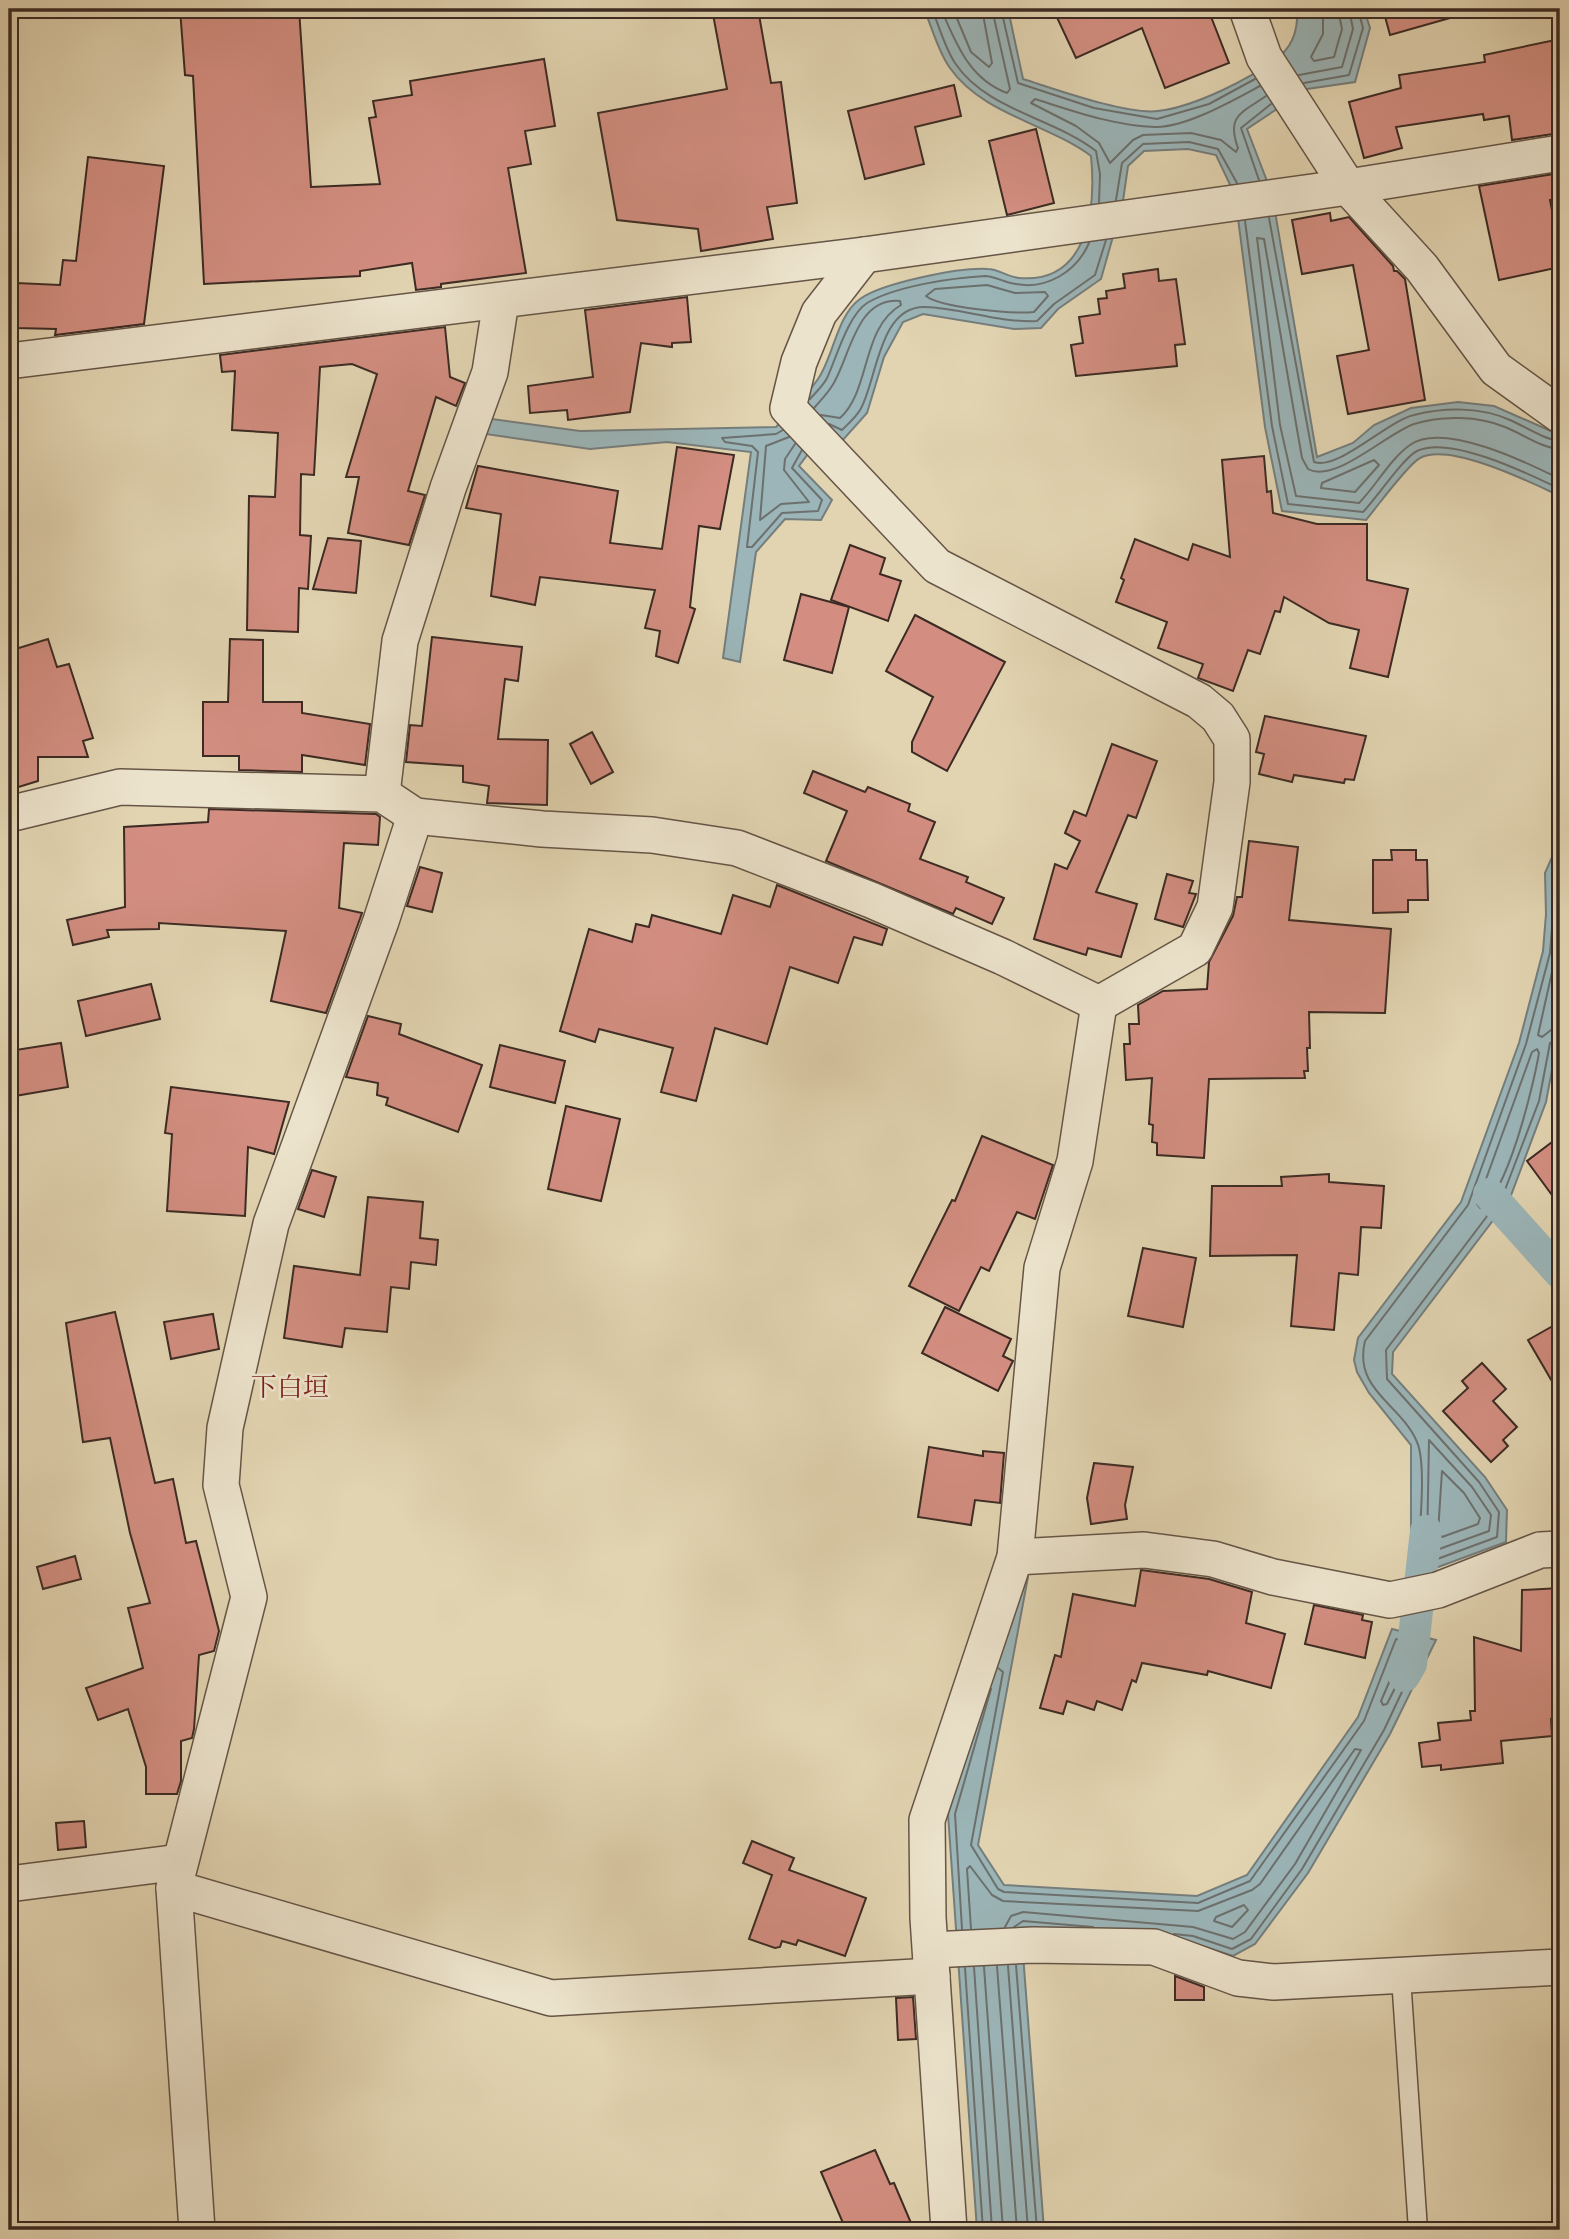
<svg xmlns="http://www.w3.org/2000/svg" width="1569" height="2239" font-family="'IM FELL Double Pica','Noto Serif JP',serif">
<rect width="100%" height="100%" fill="#e2d4b1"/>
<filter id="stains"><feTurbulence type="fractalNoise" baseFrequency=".00286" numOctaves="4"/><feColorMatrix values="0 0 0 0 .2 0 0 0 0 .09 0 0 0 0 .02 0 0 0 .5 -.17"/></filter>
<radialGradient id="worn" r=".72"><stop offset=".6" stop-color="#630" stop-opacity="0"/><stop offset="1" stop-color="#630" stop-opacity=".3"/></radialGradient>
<g fill="#9bb5b8" stroke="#757e7d" stroke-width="2">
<path d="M924,9H1008L1023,79C1055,89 1127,115 1158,111C1194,107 1256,77 1283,53C1295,41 1298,25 1297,9H1364L1370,28L1355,82L1307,89L1247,129L1272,194L1317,457L1353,443L1374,425L1411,408L1458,402L1494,406L1560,435V496C1532,483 1450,442 1420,458C1408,464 1377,507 1366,520L1282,511L1265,427L1235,195L1216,155L1188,149L1144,151L1128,166L1123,201L1101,279L1058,309L1041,328L1014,329L923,314L903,322L884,357L867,413L842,441L826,430L799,466L832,500L821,520L785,519L756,552L740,662L723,658L751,452L667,442L590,449L479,433L485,418L580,431L776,427C790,412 806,396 818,379C833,358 837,315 860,299C882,283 960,267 988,269C998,269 1008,277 1019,278C1089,284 1096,207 1091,156C1048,124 982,114 950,68C938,52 932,27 924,9Z"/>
<path d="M1560,839V1027L1546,1102L1510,1198L1393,1352L1392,1374L1485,1477L1507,1510L1506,1542L1411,1577V1445L1369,1393L1357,1372L1354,1360L1358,1338L1461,1202L1519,1043L1543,951L1546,914L1545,873Z"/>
<path d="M1018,1570L1028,1577L978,1845L1004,1885L1197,1896L1247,1875L1358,1717L1392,1629L1436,1640L1390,1734L1308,1873L1255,1944L1233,1956L1191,1942L1021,1928L1044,2230H977L948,1814Z"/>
</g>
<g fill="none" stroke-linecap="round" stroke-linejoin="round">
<g stroke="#6c706e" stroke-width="2">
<path d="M932,9C939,26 945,48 955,63C986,110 1054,118 1096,151L1100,174L1099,203"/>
<path d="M941,9C956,43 969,79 1007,93L1010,89L992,9"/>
<path d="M953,9L971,52L989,67L992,63L982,9"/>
<path d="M1001,9L1018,83L1094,108L1157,119L1209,104L1255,79"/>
<path d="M1323,9V34L1311,57L1314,61L1334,57L1342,29L1338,9"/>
<path d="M1299,75L1342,67L1353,29L1349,9"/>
<path d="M1304,83L1349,75L1363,28L1358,9"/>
<path d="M1260,86C1234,100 1185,128 1155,127C1115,126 1073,111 1035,99L1031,103L1076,126L1099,143L1110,163L1133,140L1143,135L1191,133L1221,140L1236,152L1238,148C1226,115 1242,113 1266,96"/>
<path d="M1259,180L1241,128L1271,104"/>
<path d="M1116,200L1122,163L1143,144L1189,142L1218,149L1237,183"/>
<path d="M1269,218L1314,462C1338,471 1387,421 1414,415C1445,407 1481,407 1510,420C1526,427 1543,439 1560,441"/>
<path d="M1245,221L1272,426L1288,504L1363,512C1376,499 1403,458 1417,451C1450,435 1529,474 1560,489"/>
<path d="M987,285L1015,293L1045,292L1048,296L1034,312C1013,314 941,308 926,296L935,289Z"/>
<path d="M810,399C816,392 823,386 827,378C836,359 848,315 867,303C896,286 951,278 985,276C995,276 1005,283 1016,284C1047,290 1077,271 1089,243"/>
<path d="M814,408C820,401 827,394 832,386C850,359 855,297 900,301L901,305C861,328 871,390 840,418L821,415"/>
<path d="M829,424L842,430C848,424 856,417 860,410C877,382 878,306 925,307C962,308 998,323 1037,321L1054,304L1095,275L1106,240"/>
<path d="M783,430L776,434L722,438L725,442L752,446L758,452L747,547H752L782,513L818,511L822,500L792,468L802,450"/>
<path d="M789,437L766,446L760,520L781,504L809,502L784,470L785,459L795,444"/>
<path d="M1560,449C1541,448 1523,434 1505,427C1479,416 1442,415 1414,424C1387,433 1335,484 1308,469L1302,458L1264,239L1257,238L1280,425L1296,496L1359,503C1376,486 1390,459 1410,445C1443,421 1528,463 1560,479"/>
<path d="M1374,460L1379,465L1355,492L1321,488L1322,483Z"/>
<path d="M1560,854L1552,874L1553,915L1550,953L1526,1044L1468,1205L1365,1341C1353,1390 1401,1404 1417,1442C1427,1464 1419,1535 1418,1562L1421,1565L1497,1537L1499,1512L1479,1482L1387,1379L1386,1350L1503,1195L1539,1101L1550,1043L1560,1037"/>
<path d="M1560,936L1538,1035L1542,1037L1551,1030L1560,1028"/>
<path d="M1537,1049L1539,1053C1534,1083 1507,1197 1480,1208L1477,1204L1532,1052Z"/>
<path d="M1429,1440L1472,1487L1491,1515L1489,1531L1431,1552L1427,1549Z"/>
<path d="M1442,1471L1464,1493L1480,1518L1478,1524L1442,1537L1438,1533Z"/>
<path d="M1404,1648L1411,1650L1412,1654L1387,1704L1383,1705L1381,1701Z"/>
<path d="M998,1668L1003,1672L971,1845L998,1889L1004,1892L1198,1903L1250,1881L1364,1721L1396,1639L1424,1645L1384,1730L1302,1869L1251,1939L1232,1949L1193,1936L1174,1934"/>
<path d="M1244,1905L1248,1910L1232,1927L1214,1921L1216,1917Z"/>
<path d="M1014,1927L1023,1921L1093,1927"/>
<path d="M962,1929L955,1814L991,1689"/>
<path d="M971,1929L967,1869L970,1866L992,1895L1003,1901L1198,1911L1252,1890L1260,1884L1355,1749L1361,1750L1295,1864L1245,1932L1233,1939L1193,1927L1023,1912L1011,1916L1005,1927"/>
<path d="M1016,1965L1037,2230"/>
<path d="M997,1966L1017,2230"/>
<path d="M1008,1966L1028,2230"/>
<path d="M974,1967L992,2230"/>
<path d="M984,1967L1003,2230"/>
<path d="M965,1968L983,2230"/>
</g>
<g stroke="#9bb5b8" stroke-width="32">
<path d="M1489,1194L1560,1273"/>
<path d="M1404,1676L1411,1664L1426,1531"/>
</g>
</g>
<g fill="#d38e81" stroke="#3c2b24" stroke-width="2">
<path d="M180,9H299L311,187L380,184L369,118L376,117L373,101L412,95L410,81L544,59L555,126L525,131L531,164L508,168L526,273L441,284V287L416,290L412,263L360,271V276L204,284L193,76L185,75Z"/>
<path d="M712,9H758L771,83L781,82L797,203L767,207L773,239L701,251L698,229L617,220L598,113L727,89Z"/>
<path d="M1053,9H1208L1229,63L1165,88L1142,28L1076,58Z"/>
<path d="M1383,9H1456L1457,16L1390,35Z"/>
<path d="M1560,39V133L1512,140L1509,116L1484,120L1483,114L1396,127L1402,148L1364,158L1349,102L1401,88L1399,75L1485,62L1484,55Z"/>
<path d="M954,85L961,116L915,127L924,164L865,179L848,111Z"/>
<path d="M1036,129L1054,203L1007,215L989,141Z"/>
<path d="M88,157L164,166L144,324L55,335L56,329L16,328L17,283L60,285L63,260L76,261Z"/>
<path d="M1560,173V198L1550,200L1560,251V267L1499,280L1479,186Z"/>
<path d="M1330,213L1331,221L1349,217L1393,266L1394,271H1397L1405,279L1425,400L1348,414L1337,356L1369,350L1353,265L1302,274L1292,220Z"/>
<path d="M1158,269L1159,281L1176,279L1185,344L1175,345L1177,366L1076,376L1071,345L1083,343L1079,317L1100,314L1098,299L1107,298L1106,291L1125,288L1123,274Z"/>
<path d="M687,297L691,342L672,343V347L641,343L630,412L568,420L567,410L530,413L528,386L593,377L585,310Z"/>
<path d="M445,327L450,377L465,383L456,406L436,397L408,491L425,495L409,545L348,533L359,477H346L377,374L352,364L320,367L314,475L301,474L300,535L311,536L308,589L299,588L298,632L247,630L249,496L275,497L278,433L232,430L235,371L222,372L220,355Z"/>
<path d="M677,447L734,455L720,529L699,526L690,607L695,609L678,663L656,656L660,631L645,628L655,590L540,577L535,605L491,596L501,514L466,508L478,466L618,491L610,543L662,549Z"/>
<path d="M1264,456L1267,492L1271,491L1273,513L1317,524H1367V580L1408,589L1388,677L1350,668L1359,630L1329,623L1284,597L1280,612L1275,611L1260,654L1248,650L1233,691L1198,678L1203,664L1158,648L1167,622L1116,602L1124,580L1121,578L1135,539L1188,560L1193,544L1230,557L1222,460Z"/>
<path d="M328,538L361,541L356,593L313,589Z"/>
<path d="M850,545L885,558L880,574L901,581L888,621L831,600Z"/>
<path d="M801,594L849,607L832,673L784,660Z"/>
<path d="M915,615L1005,662L947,771L912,752V742L933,697L886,671Z"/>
<path d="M432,637L522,647L518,681L505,679L498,739L548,740L547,805L487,803L489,786L463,782V766L406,762L410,725L422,726Z"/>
<path d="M48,639L57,667L69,664L93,738L83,741L88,757H38V781L9,790V651Z"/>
<path d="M230,639L263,640V702H302V713L370,724L365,765L302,755V772L239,770V756H203V702H228Z"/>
<path d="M1265,716L1366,736L1354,780L1345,779L1344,783L1294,775L1292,782L1259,774L1264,754L1256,752Z"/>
<path d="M592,732L613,772L591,784L570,744Z"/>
<path d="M1112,744L1157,761L1136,818L1128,815L1096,892L1137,904L1121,957L1088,948L1086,955L1034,939L1055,864L1067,869L1080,841L1065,833L1074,811L1086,816Z"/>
<path d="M813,771L865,792L868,787L910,804L908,811L935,822L920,859L968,877L966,882L1004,898L992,924L956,908L953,914L826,861L847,811L804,793Z"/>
<path d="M209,809L376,814L380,817L378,845L344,843L339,908L362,913L326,1013L271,1001L286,931L159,923V929L107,930L109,937L73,945L67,920L125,907L124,827L208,822Z"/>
<path d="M1249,841L1298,847L1289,920L1391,929L1385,1013L1309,1012L1310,1048H1307L1308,1071H1304L1305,1078L1209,1079L1204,1158L1157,1155V1143L1152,1142L1153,1125L1149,1124L1152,1078L1126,1080L1124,1044H1130L1129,1024H1139L1138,1005L1163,991L1207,989L1209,962L1233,916L1237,897H1242Z"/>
<path d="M1391,850H1416V860H1427L1428,900H1408V912L1373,913V860H1392Z"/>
<path d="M420,867L442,873L432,912L407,906Z"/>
<path d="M1167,874L1193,881L1189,893L1196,894L1183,927L1155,919Z"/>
<path d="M777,885L887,929L882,945L854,937L838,983L790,967L767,1044L715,1028L696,1101L661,1092L673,1048L599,1029L595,1042L560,1031L589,929L632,942L636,924L649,927L652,915L721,934L733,895L770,907Z"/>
<path d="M151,984L160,1019L86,1036L78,1001Z"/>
<path d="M368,1016L401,1024L399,1034L482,1065L458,1132L386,1105L388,1098L377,1095L378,1083L346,1077Z"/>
<path d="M61,1043L68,1087L9,1097V1051Z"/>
<path d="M500,1045L565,1061L555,1103L490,1087Z"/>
<path d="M171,1087L289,1102L274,1154L248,1147L245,1216L167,1211L172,1134L165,1133Z"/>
<path d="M566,1106L620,1119L601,1201L548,1189Z"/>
<path d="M982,1136L1053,1165L1035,1219L1017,1212L989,1271L981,1267L959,1311L909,1286L952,1200L955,1201Z"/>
<path d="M1560,1136V1206L1527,1161Z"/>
<path d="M312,1170L336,1177L324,1217L298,1209Z"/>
<path d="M1329,1174V1182L1384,1186L1381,1228L1361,1227L1358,1275L1339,1273L1334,1330L1291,1326L1297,1255L1210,1256L1212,1186H1282L1281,1177Z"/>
<path d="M368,1197L423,1202L420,1238L438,1240L436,1265L411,1262L409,1289L391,1287L387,1332L345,1328L342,1347L284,1338L294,1266L360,1275Z"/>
<path d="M1143,1248L1196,1258L1183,1327L1128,1316Z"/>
<path d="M945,1307L1011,1339L1003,1356L1013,1361L998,1391L922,1353Z"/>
<path d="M115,1312L155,1483L173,1479L186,1543L196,1541L219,1631L214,1651L199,1655L194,1729L192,1738L181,1741V1781L177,1794H146V1767L128,1709L98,1720L86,1688L143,1668L128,1608L150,1603L130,1533L110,1438L83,1442L66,1323Z"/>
<path d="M213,1314L219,1349L171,1359L164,1322Z"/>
<path d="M1560,1322V1395L1528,1340Z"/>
<path d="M1482,1363L1506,1389L1493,1401L1517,1427L1503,1440L1508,1446L1491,1462L1443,1411L1468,1388L1462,1381Z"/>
<path d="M929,1447L983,1456V1451L1004,1453L1000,1503L975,1500L971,1525L918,1517Z"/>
<path d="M1094,1463L1133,1467L1125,1505L1127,1519L1091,1524L1087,1498Z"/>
<path d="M75,1556L81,1579L43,1589L37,1567Z"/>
<path d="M1141,1570L1209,1579L1252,1592L1246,1623L1285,1634L1271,1688L1208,1671L1207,1675L1142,1663L1136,1682L1132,1680L1122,1710L1097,1701L1094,1710L1067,1701L1063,1714L1040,1708L1055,1655L1061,1657L1073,1594L1135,1606Z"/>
<path d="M1560,1588V1718L1551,1719L1552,1736L1501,1741L1503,1763L1441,1770V1765L1422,1767L1419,1743L1440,1740L1438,1723L1471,1720L1470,1711H1475L1474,1637L1521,1651L1522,1590Z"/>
<path d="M1314,1605L1363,1615L1362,1620L1372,1622L1365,1658L1305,1644Z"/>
<path d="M84,1821L86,1847L58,1850L56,1823Z"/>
<path d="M752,1841L794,1858L789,1870L866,1898L845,1956L798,1940L796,1945L782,1941L780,1947L775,1948L749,1939L772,1875L743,1863Z"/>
<path d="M1175,1976L1204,1987V2000H1175Z"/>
<path d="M913,1997L916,2039L898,2040L896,1998Z"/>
<path d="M875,2150L890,2184L894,2183L914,2230H846L821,2172Z"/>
</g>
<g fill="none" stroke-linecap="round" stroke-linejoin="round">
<defs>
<path id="lane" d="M1401,1977L1418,2230"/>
<g id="street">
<path d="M1247,9L1264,57L1348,187L1422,268L1496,369L1560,415"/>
<path d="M864,255L819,313L799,362L788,408L937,566L1199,701L1218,717L1232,739V782L1215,907L1195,949L1099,1004"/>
<path d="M9,361L864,255L1348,187L1560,153"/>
<path d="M382,794L400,641L448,488L490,372L501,301"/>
<path d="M9,814L120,787L382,794L415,816L542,829L652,835L737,848L871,900L1003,957L1099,1004"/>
<path d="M1015,1557L1144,1550L1213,1559L1273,1577L1390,1600L1438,1590L1540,1550L1560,1549"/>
<path d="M9,1884L180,1862"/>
<path d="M174,1888L551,1998L932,1976"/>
<path d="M931,1950L1033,1945L1154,1947L1238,1978L1274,1982L1560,1967"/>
<path d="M197,2230L174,1888L249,1597L221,1485L225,1428L271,1224L381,921L415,816"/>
<path d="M949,2230L928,1918L927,1820L1015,1557L1042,1268L1075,1161L1099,1004"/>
</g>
</defs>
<use href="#lane" stroke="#665547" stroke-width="21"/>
<use href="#street" stroke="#665547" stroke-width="38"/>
<use href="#lane" stroke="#ece3cc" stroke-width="18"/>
<use href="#street" stroke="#ece3cc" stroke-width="35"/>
</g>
<g text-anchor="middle" stroke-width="5" stroke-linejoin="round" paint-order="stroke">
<g font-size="26" fill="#7a1f14" stroke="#ece3cc">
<text x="290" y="1396">下白垣</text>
</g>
</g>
<rect width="1569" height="2239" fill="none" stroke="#e2d4b1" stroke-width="35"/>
<rect x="10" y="10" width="1548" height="2218" fill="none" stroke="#3c2b24" stroke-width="3.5"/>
<rect x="18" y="18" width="1534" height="2204" fill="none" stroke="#3c2b24" stroke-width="2"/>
<rect width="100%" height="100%" filter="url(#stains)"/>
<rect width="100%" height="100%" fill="url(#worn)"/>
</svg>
